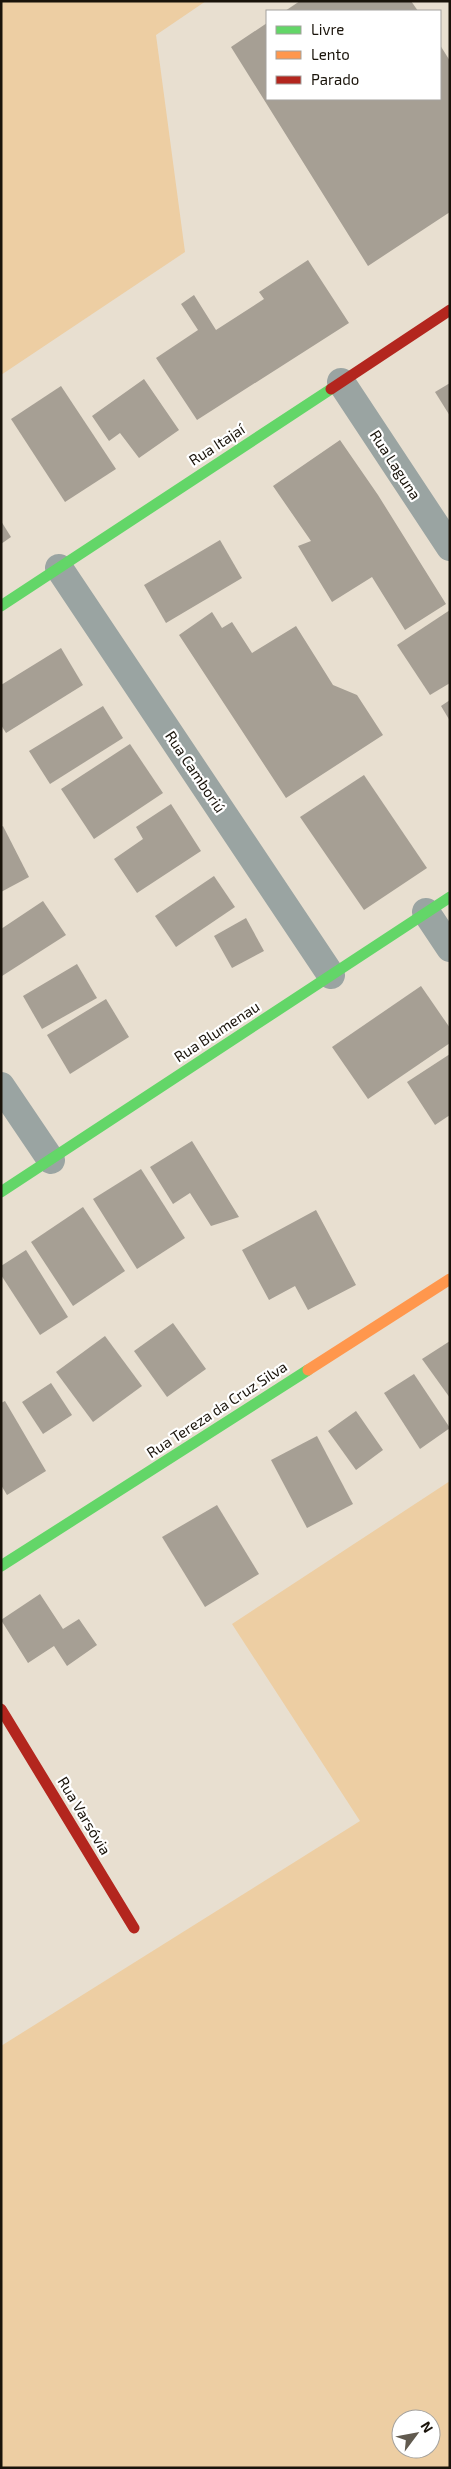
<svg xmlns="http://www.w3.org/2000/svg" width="451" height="2469" font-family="'Exo 2',sans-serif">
<rect width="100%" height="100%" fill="#e8dfd0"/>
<g fill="#edcea3" fill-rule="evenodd">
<path d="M1,1H206L156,35L185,252L1,375Z"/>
<path d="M450,1481V2468H1V2046L360,1821L232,1624ZM401,2419H431V2449H401Z"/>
</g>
<g fill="#a69f94">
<path d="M300,1H411L418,11H285Z"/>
<path d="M267,23V99H440V45L450,61V212L368,266L231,47Z"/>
<path d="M308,260L349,323L197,420L156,358L198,330L181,304L194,295L216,330L264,299L259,292Z"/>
<path d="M144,379L179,430L139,458L120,433L109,441L92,416Z"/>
<path d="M450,383V416L435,392Z"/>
<path d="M61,386L116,469L65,502L11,419Z"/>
<path d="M340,440L378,495L446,604L405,630L372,577L332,602L298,546L311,541L273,486Z"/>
<path d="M1,521L11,537L1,544Z"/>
<path d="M220,540L242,578L166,623L144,585Z"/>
<path d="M450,610V683L430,695L397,645Z"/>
<path d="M212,612L222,628L232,622L252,653L296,626L333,685L357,695L383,735L286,798L179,635Z"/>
<path d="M61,648L83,685L6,733L1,725V685Z"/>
<path d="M450,700V721L441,706Z"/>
<path d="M103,706L123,738L50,784L29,751Z"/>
<path d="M130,744L163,793L94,839L61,789Z"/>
<path d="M364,775L427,868L364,910L300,817Z"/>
<path d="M171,804L201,851L137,893L114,859L143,839L136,827Z"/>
<path d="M3,826L29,877L1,892V827Z"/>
<path d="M214,876L235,907L176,947L155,916Z"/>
<path d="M43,901L66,935L2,976L1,929Z"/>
<path d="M246,918L264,951L232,968L214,936Z"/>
<path d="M77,964L97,998L42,1029L23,996Z"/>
<path d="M421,986L450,1028V1043L368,1099L332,1047Z"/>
<path d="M106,999L129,1037L70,1074L47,1035Z"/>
<path d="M450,1054V1115L435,1125L407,1082Z"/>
<path d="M192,1141L239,1217L211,1226L190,1193L173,1204L150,1167Z"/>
<path d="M141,1169L185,1238L137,1269L93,1199Z"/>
<path d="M83,1207L125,1271L73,1306L31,1242Z"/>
<path d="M316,1210L356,1285L308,1310L295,1286L269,1300L242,1250Z"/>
<path d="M26,1250L68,1317L40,1335L1,1275V1266Z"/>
<path d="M173,1323L206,1369L167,1397L134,1351Z"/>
<path d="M105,1336L142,1386L93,1422L56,1372Z"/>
<path d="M450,1341V1398L422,1359Z"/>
<path d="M414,1374L450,1428L420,1449L384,1393Z"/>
<path d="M51,1383L72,1415L43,1434L22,1402Z"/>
<path d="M5,1401L46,1471L7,1495L1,1485V1403Z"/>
<path d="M356,1411L383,1450L356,1470L328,1431Z"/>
<path d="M317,1436L353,1504L307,1528L271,1460Z"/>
<path d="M217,1505L259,1574L205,1607L162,1537Z"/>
<path d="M40,1594L63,1629L79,1619L97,1645L67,1666L54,1646L28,1663L1,1620Z"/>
</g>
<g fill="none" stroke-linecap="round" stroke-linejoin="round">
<g stroke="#9aa4a2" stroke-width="28">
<path d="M341,382L450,547"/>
<path d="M59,568L331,975"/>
<path d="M426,912L450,948"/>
<path d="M1,1086L51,1160"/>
</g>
<g stroke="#63d668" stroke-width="11">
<path d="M1,606L331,389"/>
<path d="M1,1192L450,897"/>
<path d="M1,1566L308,1370"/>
</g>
<path stroke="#ff974d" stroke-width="11" d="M308,1370L450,1279"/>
<g stroke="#b3261e" stroke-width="11">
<path d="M331,389L450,310"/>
<path d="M1,1709L134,1928"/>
</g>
</g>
<g text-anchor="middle" stroke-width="4.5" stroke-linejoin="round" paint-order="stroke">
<g font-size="15" fill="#19130a" stroke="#fff">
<text transform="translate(217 445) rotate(-33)" y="5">Rua Itajaí</text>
<text transform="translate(395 465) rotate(57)" y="5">Rua Laguna</text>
<text transform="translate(195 772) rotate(56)" y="5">Rua Camboriú</text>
<text transform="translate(217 1032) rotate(-33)" y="5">Rua Blumenau</text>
<text transform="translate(217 1410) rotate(-33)" y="5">Rua Tereza da Cruz Silva</text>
<text transform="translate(84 1816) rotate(59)" y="5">Rua Varsóvia</text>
</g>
</g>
<rect width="451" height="2469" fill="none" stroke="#19130a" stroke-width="5"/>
<rect x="266" y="10" width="175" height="90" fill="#ffffff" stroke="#a3a19d"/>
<rect x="276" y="26" width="25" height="8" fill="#63d668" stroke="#a3a19d"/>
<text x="311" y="35" font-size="15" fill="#19130a">Livre</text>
<rect x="276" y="51" width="25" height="8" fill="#ff974d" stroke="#a3a19d"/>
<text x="311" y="60" font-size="15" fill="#19130a">Lento</text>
<rect x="276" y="76" width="25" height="8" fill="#b3261e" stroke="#a3a19d"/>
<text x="311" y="85" font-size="15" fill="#19130a">Parado</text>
<g transform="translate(416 2434) rotate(58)"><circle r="24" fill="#ffffff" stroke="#a3a19d"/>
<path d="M0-4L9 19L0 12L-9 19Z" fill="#615a4f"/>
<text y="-8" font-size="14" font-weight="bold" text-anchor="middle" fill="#19130a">N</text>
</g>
</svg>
